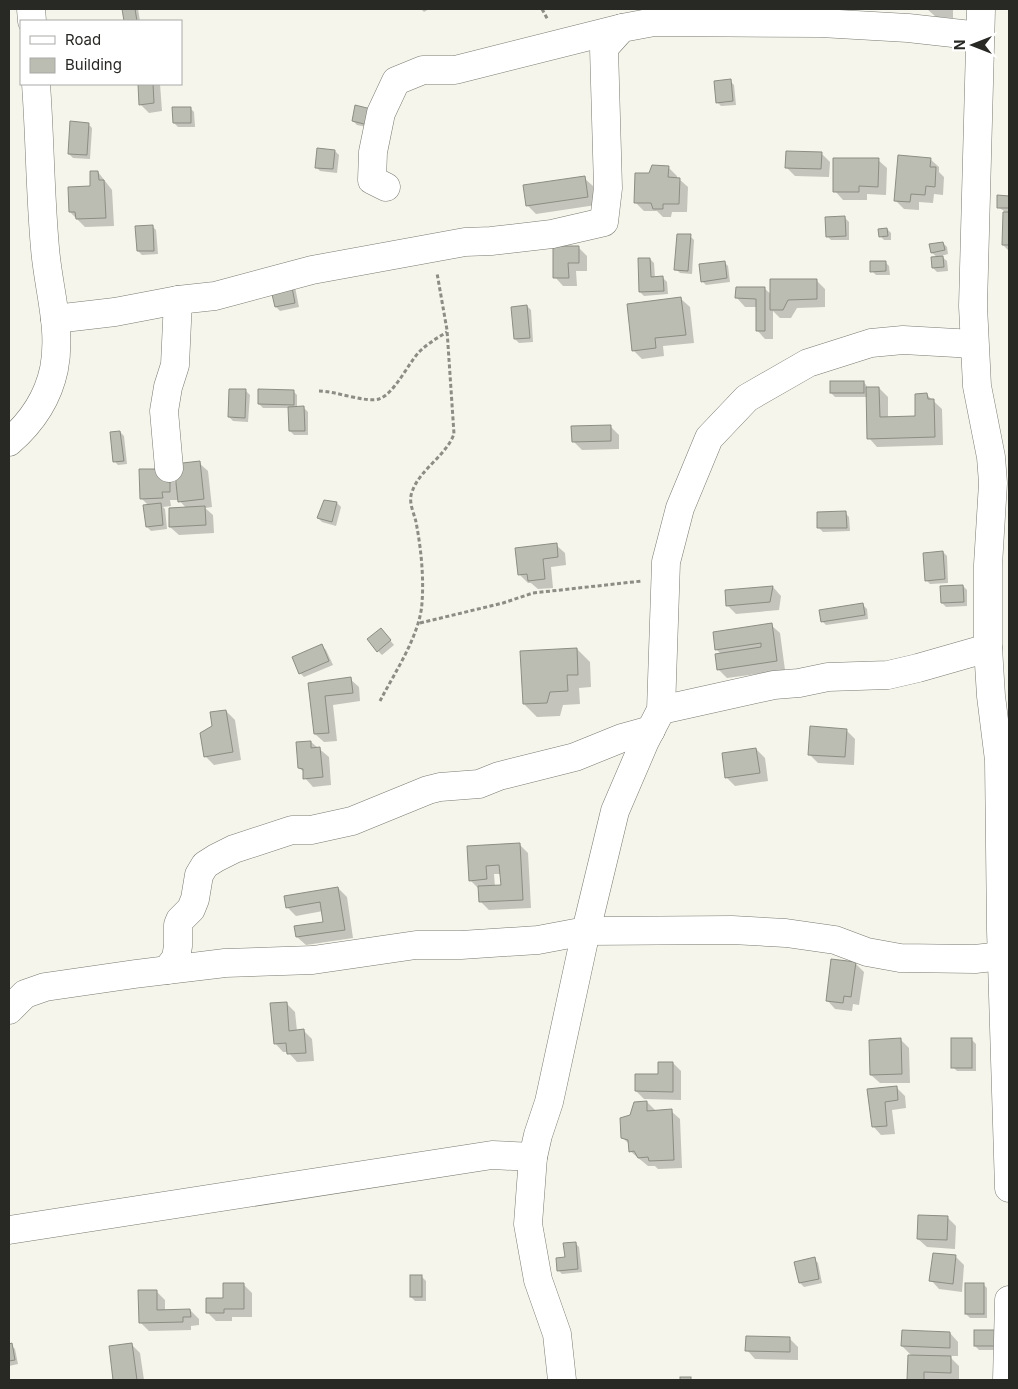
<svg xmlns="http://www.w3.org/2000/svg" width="1018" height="1389" font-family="Inter,sans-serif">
<rect width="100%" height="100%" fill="#f5f5eb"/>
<g fill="#0003" fill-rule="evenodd">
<path d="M123,9H138L140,21H125Z"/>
<path d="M421,9H429L424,12Z"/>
<path d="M831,9H866V10H833Z"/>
<path d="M927,9H953V18L936,17Z"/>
<path d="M730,81L734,85L736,105L721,106L717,102Z"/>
<path d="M139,84H160L162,111L149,113L140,104Z"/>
<path d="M356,107L372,128L357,125L353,121Z"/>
<path d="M190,108L194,112L195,127H178L174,123Z"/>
<path d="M88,124L92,128L90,159L73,158L69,154Z"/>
<path d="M335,151L339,155L337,173L320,171L316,167Z"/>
<path d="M821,153L830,162L829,177L795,176L787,168Z"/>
<path d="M930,159L939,167V172L944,177L943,195L934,194L933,203L919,202V210L904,209L896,201Z"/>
<path d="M878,160L887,168L886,195L867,194V200H843L835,191Z"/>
<path d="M668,167L677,176V179H679L688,187L687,212H672L671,217H663L657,211H644L635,202L650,175Z"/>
<path d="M98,172L112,190L114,226L85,227L70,212L92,187Z"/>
<path d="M584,178L593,186L596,205L536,214L527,205Z"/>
<path d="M999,197H1009V251L1003,245L1004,211L998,207Z"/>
<path d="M845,218L849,222V240H831L827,236Z"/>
<path d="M152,226L156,230L158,254L142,255L138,251Z"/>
<path d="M887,229L891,233V240H884L880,236Z"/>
<path d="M690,236L694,240L692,274L680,273L676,269Z"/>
<path d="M943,243L947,247L948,254L941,256L947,261L948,271L937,272L933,268L937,257L932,253Z"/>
<path d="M578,247L587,256V271H576L577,286H563L555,277Z"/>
<path d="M650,259L654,263L655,278H663L667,282L668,294L644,296L640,292Z"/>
<path d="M724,262L728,266L730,282L706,285L702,281Z"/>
<path d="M885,262L889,266L890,275H876L872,271Z"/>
<path d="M816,280L825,289V307L797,308L791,318H780L773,311V339H765L757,330V307H745L737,298L765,289L772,295Z"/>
<path d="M272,287H295L299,307L280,311L276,307Z"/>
<path d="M681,299L690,307L694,343L663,346L664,356L642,359L633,350Z"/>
<path d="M527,306L531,310L533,342L519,343L515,339Z"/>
<path d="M864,382L868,388H879L888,397V418L917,417L927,395L942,409L943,445L877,447L869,438L867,397H835L831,393Z"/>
<path d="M246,391L250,395L248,422L233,421L229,417Z"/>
<path d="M293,391L297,395V408H304L308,412V435H294L290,431V408H263L259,404Z"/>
<path d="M610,426L619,435V449L582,450L573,441Z"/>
<path d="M120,432L124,436L127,464L118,465L114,461Z"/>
<path d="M199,463L208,471L212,507L205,508L213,515L214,533L179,535L170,527L186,508L179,500H170L171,506L163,507L165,509L167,529L151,531L147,527L149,506L141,498L169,476L177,484Z"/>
<path d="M337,503L341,507L336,526L322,522L318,518Z"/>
<path d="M845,513L849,517L850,531L823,532L819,528Z"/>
<path d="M556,545L565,553L566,565L551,567L553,588L538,589L531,583H528L519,574Z"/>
<path d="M943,552L947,556L948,583L930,584L926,580Z"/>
<path d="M963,586L967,590V606L946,607L942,603Z"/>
<path d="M773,587L781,596L779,610L736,614L727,605Z"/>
<path d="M863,605L867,609L868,619L826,625L822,621Z"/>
<path d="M771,625L780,633L785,670L727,678L718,669L721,654L716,649Z"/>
<path d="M385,634L394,645L382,655L378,651Z"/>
<path d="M322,646L326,650L333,665L304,677L300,673Z"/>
<path d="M577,649L590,662L591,687L579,688L580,704L563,705L560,716L537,717L524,704Z"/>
<path d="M350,679L359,687L360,701L333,705L337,741L324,742L315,734L309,684Z"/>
<path d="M226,711L235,720L241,760L214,765L205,756Z"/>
<path d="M846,730L855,739L854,765L818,763L809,754Z"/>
<path d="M311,742L329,757L331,785L313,787L305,778L304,772L299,768Z"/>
<path d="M756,749L765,758L768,781L735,786L726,777Z"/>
<path d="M519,844L528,853L531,908L489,910L480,901L479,889L470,880L468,847ZM494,874H501L502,886L495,887Z"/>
<path d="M338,888L347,897L353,938L306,945L297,937L325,923L323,911L296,916L287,907Z"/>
<path d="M855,963L864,972L859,1005L853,1004L852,1011L835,1009L827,1000Z"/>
<path d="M286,1003L295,1012L297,1031H304L312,1039L314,1061L297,1062L288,1052H283L275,1043Z"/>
<path d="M901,1040L909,1048L910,1083H880L871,1075Z"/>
<path d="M972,1040L976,1044V1071H957L953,1067Z"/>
<path d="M673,1063L681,1071V1100L644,1099L636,1091L660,1076Z"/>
<path d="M896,1087L905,1096L906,1108L892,1110L895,1134L881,1135L873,1126L869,1090Z"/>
<path d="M647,1102L656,1111H671L680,1119L682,1168L658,1169L655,1166H648L630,1151V1145L622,1137L631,1115Z"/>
<path d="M947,1217L956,1226L955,1249L927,1247L918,1239Z"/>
<path d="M575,1243L579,1247L582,1272L562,1274L558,1270Z"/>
<path d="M956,1257L964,1265L962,1292L939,1289L931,1280Z"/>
<path d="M814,1259L818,1263L822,1283L804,1287L800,1283Z"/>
<path d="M422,1277L426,1281V1301H415L411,1297Z"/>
<path d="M243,1284L252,1293V1317H232V1321H216L207,1312Z"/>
<path d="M983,1284L987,1288V1318H970L966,1314Z"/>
<path d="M156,1291L165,1300V1311L190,1310L199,1319V1325L191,1326V1330L149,1331L140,1322Z"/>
<path d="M975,1331L1004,1350H979L975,1346Z"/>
<path d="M950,1333L958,1342V1356H949L959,1366V1380H909L912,1356L902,1346Z"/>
<path d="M789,1338L798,1347V1360L755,1359L747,1350Z"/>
<path d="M131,1344L140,1353L144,1380H115L110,1347Z"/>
<path d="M9,1345H11L15,1349L18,1364L9,1366Z"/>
</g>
<g fill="#bbbcb2" stroke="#8c8d83">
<path d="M122,9H135L137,21H124Z"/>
<path d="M731,79L733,101L716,103L714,81Z"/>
<path d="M138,84H153L154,103L139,105Z"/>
<path d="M355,105L371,109L368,125L352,121Z"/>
<path d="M172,107H191V123H173Z"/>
<path d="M70,121L89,123L87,155L68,154Z"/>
<path d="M317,148L335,150L333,169L315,168Z"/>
<path d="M786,151L822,152L821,169L785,168Z"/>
<path d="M898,155L931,158L930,167H936L935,187L926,186L925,195L911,194L910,202L894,201Z"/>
<path d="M833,158H879L878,187L859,186V192H833Z"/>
<path d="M652,165L669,166L668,177L680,178L679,204H663V209H653L651,203H634L635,173H649Z"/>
<path d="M90,171H98L99,180H104L106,218L76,219L75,212H69L68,187L90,186Z"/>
<path d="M585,176L588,197L526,206L523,185Z"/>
<path d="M997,195L1009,196V208H997Z"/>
<path d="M1003,212H1009V245H1002Z"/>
<path d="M845,216L846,236L826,237L825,217Z"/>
<path d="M153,225L154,251H137L135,226Z"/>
<path d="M887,228L888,236L879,237L878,229Z"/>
<path d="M677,234H691L688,271L674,270Z"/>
<path d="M943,242L945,250L931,253L929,244Z"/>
<path d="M553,246H579V263H568L569,278H553Z"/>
<path d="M943,256L944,267L932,268L931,257Z"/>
<path d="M638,258H650L651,277L663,276L664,291L639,292Z"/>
<path d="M725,261L727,278L701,282L699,264Z"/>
<path d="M870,261H886V271L870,272Z"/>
<path d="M770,279H817V299L788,300L783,310H770Z"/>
<path d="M291,282L295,303L275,307L270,286Z"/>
<path d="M736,287H765V331H756V299L735,298Z"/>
<path d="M681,297L686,335L655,338L656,348L632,351L627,304Z"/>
<path d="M527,305L530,338L514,339L511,307Z"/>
<rect x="830" y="381" width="34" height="12"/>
<path d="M866,387H879L880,417L915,416V394L927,393L928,399H934L935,437L867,439Z"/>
<path d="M229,389H246L245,418L228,417Z"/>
<path d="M258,389L294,390V405L258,404Z"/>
<path d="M304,406L305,431H289L288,407Z"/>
<path d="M611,425V441L572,442L571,426Z"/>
<path d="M120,431L124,461L113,462L110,432Z"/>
<path d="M200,461L204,499L178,502L174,464Z"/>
<path d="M139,469H159L170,475V492H162L163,498L140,499Z"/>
<path d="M324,500L337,502L332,522L317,518Z"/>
<path d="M161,503L163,525L146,527L143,505Z"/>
<path d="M205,506L206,525L169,527V508Z"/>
<path d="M846,511L847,528H817V512Z"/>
<path d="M557,543L558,557L543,559L545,579L528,581L527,574L518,575L515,548Z"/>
<path d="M943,551L945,579L925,581L923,553Z"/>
<path d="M963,585L964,602L941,603L940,586Z"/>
<path d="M773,586L770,602L726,606L725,590Z"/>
<path d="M863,603L865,615L821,622L819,610Z"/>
<path d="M772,623L777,661L717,670L715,654L761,647V643L715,650L713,632Z"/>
<path d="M381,628L391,640L377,652L367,639Z"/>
<path d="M322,644L329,661L299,674L292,657Z"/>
<path d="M577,648L578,675H567L568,691L550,692L547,703L523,704L520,651Z"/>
<path d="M351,677L353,693L325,696L329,733L314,734L308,683Z"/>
<path d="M226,710L233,752L204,757L200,733L212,726L210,712Z"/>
<path d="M810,726L847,729L845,757L808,755Z"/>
<path d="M311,741V748L320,747L323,777L303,779V769L298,768L296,742Z"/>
<path d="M756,748L760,773L725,778L722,753Z"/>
<path d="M520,843L523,900L479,902L478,886L501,885L499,865L486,866L487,879L469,881L467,846Z"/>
<path d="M338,887L345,930L296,937L294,926L323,922L320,902L286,908L284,896Z"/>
<path d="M831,959L856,962L851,997L844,996L843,1003L826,1001Z"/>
<path d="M287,1002L289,1031L304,1029L306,1053L287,1054L286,1043L274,1044L270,1003Z"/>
<path d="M901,1038L902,1074L870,1075L869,1040Z"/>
<rect x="951" y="1038" width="21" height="30"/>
<path d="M658,1062H673V1092L635,1091V1074H658Z"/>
<path d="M897,1086L898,1100L885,1102L887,1126L872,1127L867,1089Z"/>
<path d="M647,1101V1111L672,1109L674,1160L649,1161L648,1157L638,1158L634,1151L629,1152L628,1140L621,1138L620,1118L630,1115L634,1102Z"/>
<path d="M918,1215L948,1216L947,1240L917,1239Z"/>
<path d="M576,1242L578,1269L557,1271L556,1258L565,1257L563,1243Z"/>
<path d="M933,1253L956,1255L953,1284L929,1281Z"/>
<path d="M815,1257L819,1279L799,1283L794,1262Z"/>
<rect x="410" y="1275" width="12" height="22"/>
<path d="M223,1283H244V1309H224V1313H206V1298H223Z"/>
<rect x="965" y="1283" width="19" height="31"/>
<path d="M138,1290H157V1310L190,1309L191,1317H183V1322L139,1323Z"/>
<path d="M902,1330L950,1332V1348L901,1346Z"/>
<rect x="974" y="1330" width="26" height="16"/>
<path d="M746,1336L790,1337V1352L745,1351Z"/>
<path d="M12,1343L15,1360L9,1361V1344Z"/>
<path d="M132,1343L137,1380H113L109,1346Z"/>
<path d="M908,1355L951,1356V1373L924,1372V1380H907Z"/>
<rect x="680" y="1377" width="11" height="3"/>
</g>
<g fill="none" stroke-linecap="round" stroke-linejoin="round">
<defs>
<g id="street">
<path d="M31,9L32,21"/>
<path d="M981,9L973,306L977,386L991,457L993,483L988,565V648L991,696L999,760L1001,930L1009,1188"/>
<path d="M386,187L372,180L373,152L381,113L396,81L423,70H455L622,28"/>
<path d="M55,319L115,312L178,300L215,296L312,270L465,242L491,241L552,234L604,222L608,188L604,48L622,28L654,22L821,23L908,28L980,36"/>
<path d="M9,442C31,423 48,398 54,369C62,328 48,288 45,248C40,193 40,138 36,84"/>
<path d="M169,468L164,411L168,387L175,365L178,300"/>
<path d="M661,710L774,685L799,683L828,677L888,675L918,668L988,648"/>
<path d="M167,970L176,958L178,946V925L180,920L191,909L195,899L199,875L205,865L216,858L234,849L292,830H311L352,821L428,790L440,787L479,784L499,776L575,757L622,738L651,730"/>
<path d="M9,1010L25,994L45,987L135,974L225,963L313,960L416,945H461L538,940L586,931L732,930L786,933L835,940L867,952L900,958L975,959L1002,956"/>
<path d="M533,1157L528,1224L538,1280L557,1334L562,1380"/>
<path d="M9,1230L492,1155L533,1157L538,1135L549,1102L586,931L615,811L645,741L661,710L666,562L680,508L709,438L747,398L808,363L871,343L903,340L974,344"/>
<path d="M1007,1380L1009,1300"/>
</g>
</defs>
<use href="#street" stroke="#797a71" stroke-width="29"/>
<g stroke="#8d8d86" stroke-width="3" stroke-dasharray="4 2.5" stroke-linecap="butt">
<path d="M542,9L548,20"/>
<path d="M319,391C335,391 366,403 379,399C394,394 408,364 419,352C427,344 437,338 447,332"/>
<path d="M420,623L503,603L533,593L642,581"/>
<path d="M380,701C395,672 420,635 422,603C424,577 421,548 416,522C414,513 408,502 412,492C419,470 446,456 454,434L447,330L437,273"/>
</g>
<use href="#street" stroke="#fff" stroke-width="28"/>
</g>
<rect width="1018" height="1389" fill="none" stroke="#282825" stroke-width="20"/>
<rect x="20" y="20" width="162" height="65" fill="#ffffff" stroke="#a9a9a8"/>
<rect x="30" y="36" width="25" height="8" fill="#ffffff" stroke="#a9a9a8"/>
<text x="65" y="45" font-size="15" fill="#282825">Road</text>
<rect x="30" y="58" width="25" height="15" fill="#bbbcb2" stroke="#a9a9a8"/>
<text x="65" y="70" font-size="15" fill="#282825">Building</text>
<g transform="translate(973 45) rotate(270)" stroke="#ffffff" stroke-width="4" paint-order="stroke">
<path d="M0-4L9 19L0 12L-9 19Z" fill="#282825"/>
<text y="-8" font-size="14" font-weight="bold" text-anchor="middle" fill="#282825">N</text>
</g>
</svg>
